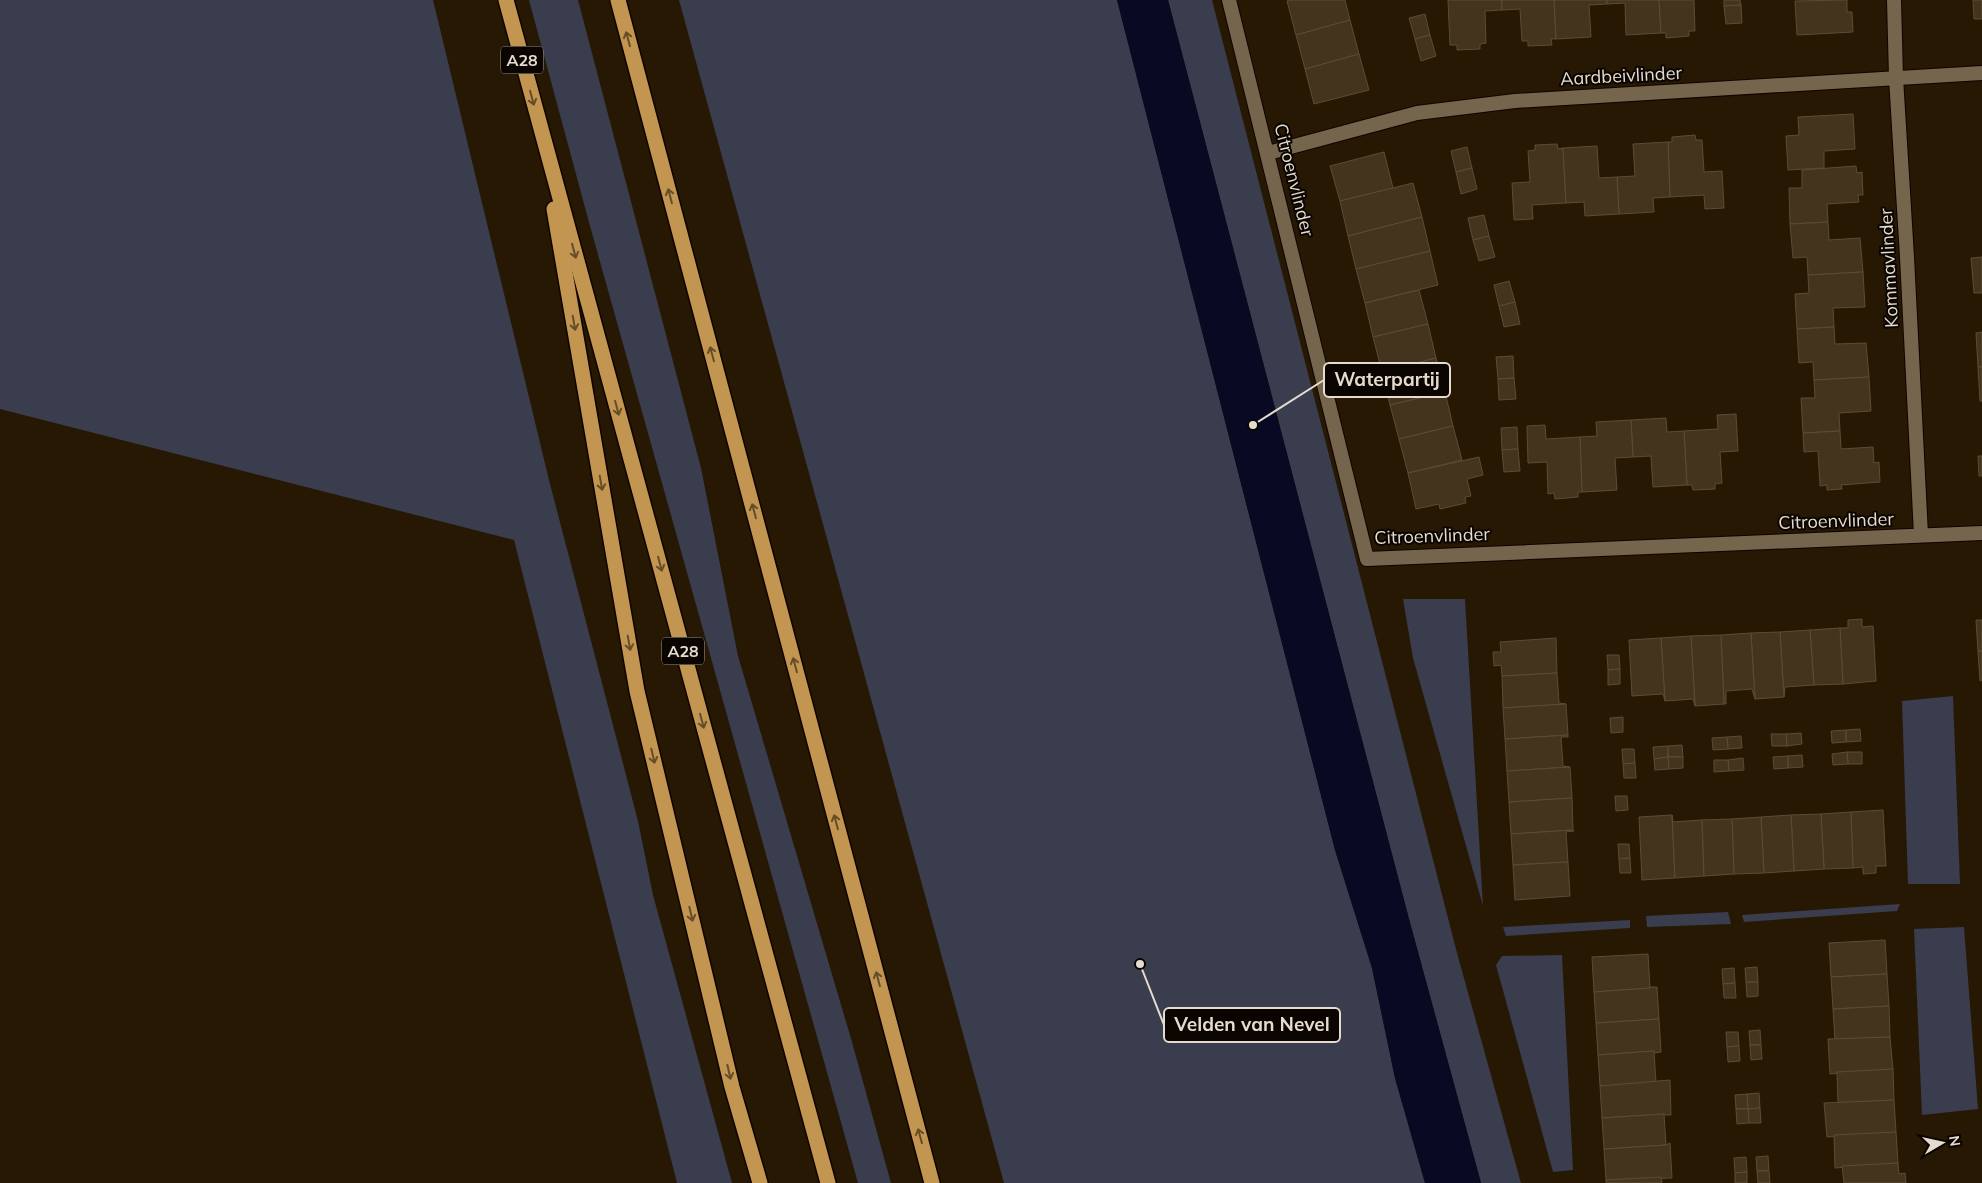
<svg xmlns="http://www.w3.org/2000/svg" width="1982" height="1183" font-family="Mulish,sans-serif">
<rect width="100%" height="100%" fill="#261803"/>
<g fill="#393d4e">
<path d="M0,0H433L549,480L638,821L653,895L732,1183H677L514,540L0,409Z"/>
<path d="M529,0H578L701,468L738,656L852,1042L891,1183H858L590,226Z"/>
<path d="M679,0H1117L1335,850L1372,968L1395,1078L1425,1183H1004Z"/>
<path d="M1168,0H1212L1457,953L1521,1183H1481L1409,919Z"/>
<path d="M1403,599H1465L1483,906L1413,658Z"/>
<path d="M1953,696L1960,884H1908L1902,701Z"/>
<path d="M1900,904L1897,911L1744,922L1742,915Z"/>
<path d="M1728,912L1731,924L1647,927L1646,916Z"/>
<path d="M1630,920V928L1506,936L1503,927Z"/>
<path d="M1964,927L1978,1109L1922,1115L1914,929Z"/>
<path d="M1562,955L1573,1170L1553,1172L1496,965L1502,956Z"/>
</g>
<path fill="#070a22" d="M1117,0H1168L1409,919L1481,1183H1425L1395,1078L1372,968L1335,850Z"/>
<g fill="#44341e" stroke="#5d4c35">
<path d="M1290,0H1345L1350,20L1296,35L1287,1Z"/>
<path d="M1448,0H1502V10L1485,11L1486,43L1480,44V49L1457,50V45H1450Z"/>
<path d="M1502,0H1554L1556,39H1551L1552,45L1528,46V41H1522L1520,9L1502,10Z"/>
<path d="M1554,0H1607V4L1589,5L1591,37L1556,39Z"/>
<path d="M1607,0H1659L1661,33L1626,35L1625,3L1607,4Z"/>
<path d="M1659,0H1694L1695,31H1689V36L1666,38V33H1661Z"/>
<path d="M1724,0H1740L1741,5L1724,6Z"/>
<path d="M1847,0V12H1852L1853,32L1797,35L1795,1Z"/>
<path d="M1973,0H1982V19H1974Z"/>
<path d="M1741,5L1742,23L1726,24L1724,6Z"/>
<path d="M1425,14L1430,35L1415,39L1409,18Z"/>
<path d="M1350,20L1359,54L1305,69L1296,35Z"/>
<path d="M1430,35L1436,56L1421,61L1415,39Z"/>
<path d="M1359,54L1369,90L1314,104L1305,69Z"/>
<path d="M1853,114L1855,149L1824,151V168L1788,170L1786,136L1799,135L1798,117Z"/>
<path d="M1695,135L1696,140H1702L1704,172L1722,171L1724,208L1705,209L1704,195L1670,197L1668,142H1672V137Z"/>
<path d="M1668,142L1670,197L1653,198L1654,212L1619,214L1617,177L1635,176L1633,144Z"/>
<path d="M1557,144L1558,149L1563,148L1566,203L1532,205L1533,219L1514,220L1512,183L1530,182L1528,151L1535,150V145Z"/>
<path d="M1597,146L1599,178L1617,177L1619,214L1585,216L1584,202L1566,203L1563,148Z"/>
<path d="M1467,147L1472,168L1456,172L1451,151Z"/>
<path d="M1384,152L1393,188L1340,201L1330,166Z"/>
<path d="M1856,166L1857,173L1862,172L1863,195H1858L1859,202L1827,204L1828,222L1790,224L1789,188H1802V170Z"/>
<path d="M1472,168L1477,189L1461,194L1456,172Z"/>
<path d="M1413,183L1422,217L1348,236L1340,201Z"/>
<path d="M1484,215L1489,236L1473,240L1468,218Z"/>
<path d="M1422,217L1430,251L1356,269L1348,236Z"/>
<path d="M1828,222L1829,240L1860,238L1863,272L1808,275L1807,257L1793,258L1790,224Z"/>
<path d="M1489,236L1495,257L1479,261L1473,240Z"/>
<path d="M1430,251L1438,285L1365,303L1356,269Z"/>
<path d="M1982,257V293H1974L1971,258Z"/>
<path d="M1863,272L1865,307L1833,308L1834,327L1797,329L1795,294L1809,293L1808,275Z"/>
<path d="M1509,281L1515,302L1499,306L1494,285Z"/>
<path d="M1419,290L1428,324L1373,337L1365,303Z"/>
<path d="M1515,302L1520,324L1504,327L1499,306Z"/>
<path d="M1428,324L1436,358L1382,372L1373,337Z"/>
<path d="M1834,327L1835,344L1866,343L1869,377L1814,380L1813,362L1799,363L1797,329Z"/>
<path d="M1982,332V367H1978L1976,333Z"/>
<path d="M1513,356L1514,378L1498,379L1496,357Z"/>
<path d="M1436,358L1445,392L1390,405L1382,372Z"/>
<path d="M1978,367H1982V401H1980Z"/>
<path d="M1869,377L1871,411L1839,413L1840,431L1803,433L1801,398H1815L1814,380Z"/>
<path d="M1514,378L1516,399L1499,400L1498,379Z"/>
<path d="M1445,392L1453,426L1399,439L1390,405Z"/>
<path d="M1736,414L1738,451L1720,452L1722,483L1715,484V489L1693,490L1692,485H1687L1684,431L1718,429L1717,415Z"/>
<path d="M1666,418L1667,432L1684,431L1687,485L1653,487L1651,456L1633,457L1631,420Z"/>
<path d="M1631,420L1633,457L1615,458L1617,490L1582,492L1580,437L1597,436L1596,422Z"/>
<path d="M1545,425L1546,439L1580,437L1582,492H1578V497L1555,499L1554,493L1548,494L1547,462L1528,463L1527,426Z"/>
<path d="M1453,426L1462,460L1408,473L1399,439Z"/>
<path d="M1517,427L1518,449L1502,450L1501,428Z"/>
<path d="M1840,431L1841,449L1873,447L1874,463L1879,462L1880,482L1841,485L1842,489L1827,490V485L1820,486L1818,451L1804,452L1803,433Z"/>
<path d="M1518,449L1520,471L1504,472L1502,450Z"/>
<path d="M1978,456H1982V476H1979Z"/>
<path d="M1479,457L1483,475L1467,479L1471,496L1465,497L1466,503L1440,509L1439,504L1416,509L1408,473Z"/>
<path d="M1862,619V627L1873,626L1876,681L1843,684L1840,628H1848V620Z"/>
<path d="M1976,620H1982V651H1978Z"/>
<path d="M1840,628L1843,684L1814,685L1810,630Z"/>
<path d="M1810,630L1814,685L1785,687L1784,697L1780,632Z"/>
<path d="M1780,632L1784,697L1755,699L1751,633Z"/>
<path d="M1751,633L1755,699L1752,689L1726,691V704H1724L1721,635Z"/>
<path d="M1721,635L1724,704L1695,706L1691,636Z"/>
<path d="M1691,636L1695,706L1693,699L1665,701L1661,638Z"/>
<path d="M1556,638L1557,673L1502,676L1501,665L1494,666L1493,652H1501L1500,642Z"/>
<path d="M1661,638L1665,701L1663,694L1632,696L1629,640Z"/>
<path d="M1978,651H1982V680L1980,681Z"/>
<path d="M1607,655H1619L1620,669L1608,670Z"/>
<path d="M1620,669V684L1608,685V670Z"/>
<path d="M1557,673L1559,703L1566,704L1503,708L1502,676Z"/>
<path d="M1566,704L1568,735L1505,739L1503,708Z"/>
<path d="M1623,717V732L1611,733L1610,718Z"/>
<path d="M1860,729L1861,741L1846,742V730Z"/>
<path d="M1846,730V742L1832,743L1831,731Z"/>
<path d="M1801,733L1802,744L1787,746L1786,734Z"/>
<path d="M1771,734H1786L1787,746H1772Z"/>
<path d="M1568,735V737H1561L1563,766L1570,767L1507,771L1505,739Z"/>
<path d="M1741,736L1742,748L1728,749L1727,737Z"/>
<path d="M1727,737L1728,749L1713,750L1712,738Z"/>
<path d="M1682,745L1683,757H1668V746Z"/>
<path d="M1668,746V757L1654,759L1653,747Z"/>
<path d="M1622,749H1634L1635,763L1623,764Z"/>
<path d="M1847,752H1862V764H1848Z"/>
<path d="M1847,752L1848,764L1833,765L1832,754Z"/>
<path d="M1802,755L1803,767L1788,768V756Z"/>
<path d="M1788,756V768L1774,769L1773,757Z"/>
<path d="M1668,757L1669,769L1655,770L1654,759Z"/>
<path d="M1668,757H1683V768L1669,769Z"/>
<path d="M1743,758L1744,770L1729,771L1728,760Z"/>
<path d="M1714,760H1728L1729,771L1714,772Z"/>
<path d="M1635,763L1636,778H1624L1623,764Z"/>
<path d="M1570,767L1572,798L1509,802L1507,771Z"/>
<path d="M1615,796H1627L1628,810L1616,811Z"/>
<path d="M1572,798L1573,830L1511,834L1509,802Z"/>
<path d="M1883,810L1886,866H1876V873L1863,874V867L1853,868L1851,812Z"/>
<path d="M1851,812L1853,868L1824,869L1821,814Z"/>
<path d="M1821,814L1824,869L1794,871L1791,815Z"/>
<path d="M1672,815L1675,878L1642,880L1639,817Z"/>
<path d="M1672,815L1673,822L1702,820L1704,876L1675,878Z"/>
<path d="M1791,815L1794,871L1764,873L1761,817Z"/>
<path d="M1761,817L1764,873L1734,874L1732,819Z"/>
<path d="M1732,819L1734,874L1704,876L1702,820Z"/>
<path d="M1573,830L1574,831L1566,832L1568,862L1513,865L1511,834Z"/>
<path d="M1618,844H1629L1630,858L1619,859Z"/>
<path d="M1630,858L1631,873H1620L1619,859Z"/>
<path d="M1568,862L1570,896L1515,900L1513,865Z"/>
<path d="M1885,940L1887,974L1831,977L1829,943Z"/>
<path d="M1648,954L1650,988L1594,992L1592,957Z"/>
<path d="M1757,967L1758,982H1746L1745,968Z"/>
<path d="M1734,968L1735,983L1723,984L1722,969Z"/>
<path d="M1887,974L1889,1006L1833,1009L1831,977Z"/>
<path d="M1746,982H1758V996L1747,997Z"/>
<path d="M1735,983L1736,998H1724L1723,984Z"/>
<path d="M1650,987H1657L1659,1019L1596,1023L1594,992L1650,988Z"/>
<path d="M1889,1006L1890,1037L1835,1040L1833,1009Z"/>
<path d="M1659,1019L1661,1052L1654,1053V1051L1598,1055L1596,1023Z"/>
<path d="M1760,1030L1761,1045H1750L1749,1031Z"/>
<path d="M1726,1032H1738L1739,1046L1727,1047Z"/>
<path d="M1890,1037L1893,1069L1830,1074L1828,1039Z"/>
<path d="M1750,1045H1761L1762,1059L1751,1060Z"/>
<path d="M1739,1046L1740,1061L1728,1062L1727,1047Z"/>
<path d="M1654,1051L1656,1083L1600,1086L1598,1055Z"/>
<path d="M1893,1069L1894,1100L1838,1103L1837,1072Z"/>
<path d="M1670,1080L1671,1115H1665L1664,1114L1602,1118L1600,1086Z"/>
<path d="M1759,1093L1760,1108L1748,1109L1747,1094Z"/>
<path d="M1747,1094L1748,1109H1736L1735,1095Z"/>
<path d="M1894,1100L1896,1132L1827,1137L1824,1103Z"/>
<path d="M1760,1108L1761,1123H1749L1748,1109Z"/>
<path d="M1736,1109H1748L1749,1123L1737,1124Z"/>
<path d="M1664,1114L1666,1145L1604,1149L1602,1118Z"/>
<path d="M1896,1132L1898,1163L1835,1168L1834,1135Z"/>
<path d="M1670,1143L1672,1178L1606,1180L1604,1149L1666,1145Z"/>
<path d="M1768,1156L1769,1171H1757L1756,1157Z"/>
<path d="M1746,1157L1747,1172L1735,1173L1734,1158Z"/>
<path d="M1898,1163L1899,1174L1905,1173L1906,1183H1844L1842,1166Z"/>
<path d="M1757,1171H1769L1770,1183H1758Z"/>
<path d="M1747,1172V1183H1735V1173Z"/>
<path d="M1661,1177L1662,1183H1606V1180Z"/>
</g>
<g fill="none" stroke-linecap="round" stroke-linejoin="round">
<defs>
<g id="minor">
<path d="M1229,0L1367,559L1982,533"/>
<path d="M1894,0L1896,78L1907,257L1921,535"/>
<path d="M1268,153L1417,113L1515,101L1982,73"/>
</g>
<g id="motorway">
<path d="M506,0L828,1183"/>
<path d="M618,0L932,1183"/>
<path d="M554,209L637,691L732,1087L760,1183"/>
</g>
</defs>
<use href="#minor" stroke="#0f0400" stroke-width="16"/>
<use href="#motorway" stroke="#0f0400" stroke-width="18"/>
<use href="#minor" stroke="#76654d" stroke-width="14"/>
<use href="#motorway" stroke="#c29551" stroke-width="15"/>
</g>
<defs><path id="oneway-shaft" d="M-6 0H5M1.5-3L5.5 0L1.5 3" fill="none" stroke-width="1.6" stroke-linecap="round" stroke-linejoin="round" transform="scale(1.25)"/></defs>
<g stroke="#664d29">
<use href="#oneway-shaft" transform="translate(628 39) rotate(-105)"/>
<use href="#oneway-shaft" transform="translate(532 98) rotate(75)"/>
<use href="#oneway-shaft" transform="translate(670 196) rotate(-105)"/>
<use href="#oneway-shaft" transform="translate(574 251) rotate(75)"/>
<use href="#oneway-shaft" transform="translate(574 323) rotate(80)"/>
<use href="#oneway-shaft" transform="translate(712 354) rotate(-105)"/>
<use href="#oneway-shaft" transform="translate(617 408) rotate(75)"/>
<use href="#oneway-shaft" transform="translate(601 483) rotate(80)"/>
<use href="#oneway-shaft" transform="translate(754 511) rotate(-105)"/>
<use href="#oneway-shaft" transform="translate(660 564) rotate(75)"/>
<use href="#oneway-shaft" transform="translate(629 643) rotate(80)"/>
<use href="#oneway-shaft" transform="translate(795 665) rotate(-105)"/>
<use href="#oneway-shaft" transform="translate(702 721) rotate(75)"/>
<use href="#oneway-shaft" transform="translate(653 756) rotate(77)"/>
<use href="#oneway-shaft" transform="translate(836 822) rotate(-105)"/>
<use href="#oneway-shaft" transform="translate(691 914) rotate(77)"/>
<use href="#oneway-shaft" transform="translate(878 979) rotate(-105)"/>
<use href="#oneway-shaft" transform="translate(729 1072) rotate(77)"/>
<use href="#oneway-shaft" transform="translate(920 1136) rotate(-105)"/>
</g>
<g text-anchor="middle" stroke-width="4" stroke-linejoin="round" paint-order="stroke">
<g fill="#0a0501" stroke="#a39b90" stroke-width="1">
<rect x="501" y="46.5" width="42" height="27" rx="4"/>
<rect x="662" y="637.5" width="42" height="27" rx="4"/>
</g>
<g font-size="16" font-weight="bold" fill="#e5dbce">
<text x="522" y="66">A28</text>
<text x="683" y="657">A28</text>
</g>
<g font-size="18" fill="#e5dbce" stroke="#0a0501">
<text transform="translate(1621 76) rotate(-3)" y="6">Aardbeivlinder</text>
<text transform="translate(1294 180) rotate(76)" y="6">Citroenvlinder</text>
<text transform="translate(1889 268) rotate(-93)" y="6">Kommavlinder</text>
<text transform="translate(1836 521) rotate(-2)" y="6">Citroenvlinder</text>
<text transform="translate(1432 536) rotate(-2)" y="6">Citroenvlinder</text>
</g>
</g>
<path fill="none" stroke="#e5dbce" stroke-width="2" d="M1253 425L1324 380M1140 964L1164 1025"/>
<g fill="#e5dbce" stroke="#0a0501" stroke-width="2">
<circle cx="1253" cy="425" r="5"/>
<circle cx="1140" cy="964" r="5"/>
</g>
<g fill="#0a0501" stroke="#e5dbce" stroke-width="2">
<rect x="1324" y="363" width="126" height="34" rx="5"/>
<rect x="1164" y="1008" width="176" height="34" rx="5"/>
</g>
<g font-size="19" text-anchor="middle" font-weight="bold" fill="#e5dbce">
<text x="1387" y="386">Waterpartij</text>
<text x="1252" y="1031">Velden van Nevel</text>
</g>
<g transform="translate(1942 1143) rotate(81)" stroke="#0a0501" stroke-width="4" paint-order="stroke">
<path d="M0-4L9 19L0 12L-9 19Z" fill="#e5dbce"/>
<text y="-8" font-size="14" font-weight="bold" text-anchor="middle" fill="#e5dbce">N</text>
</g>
</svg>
